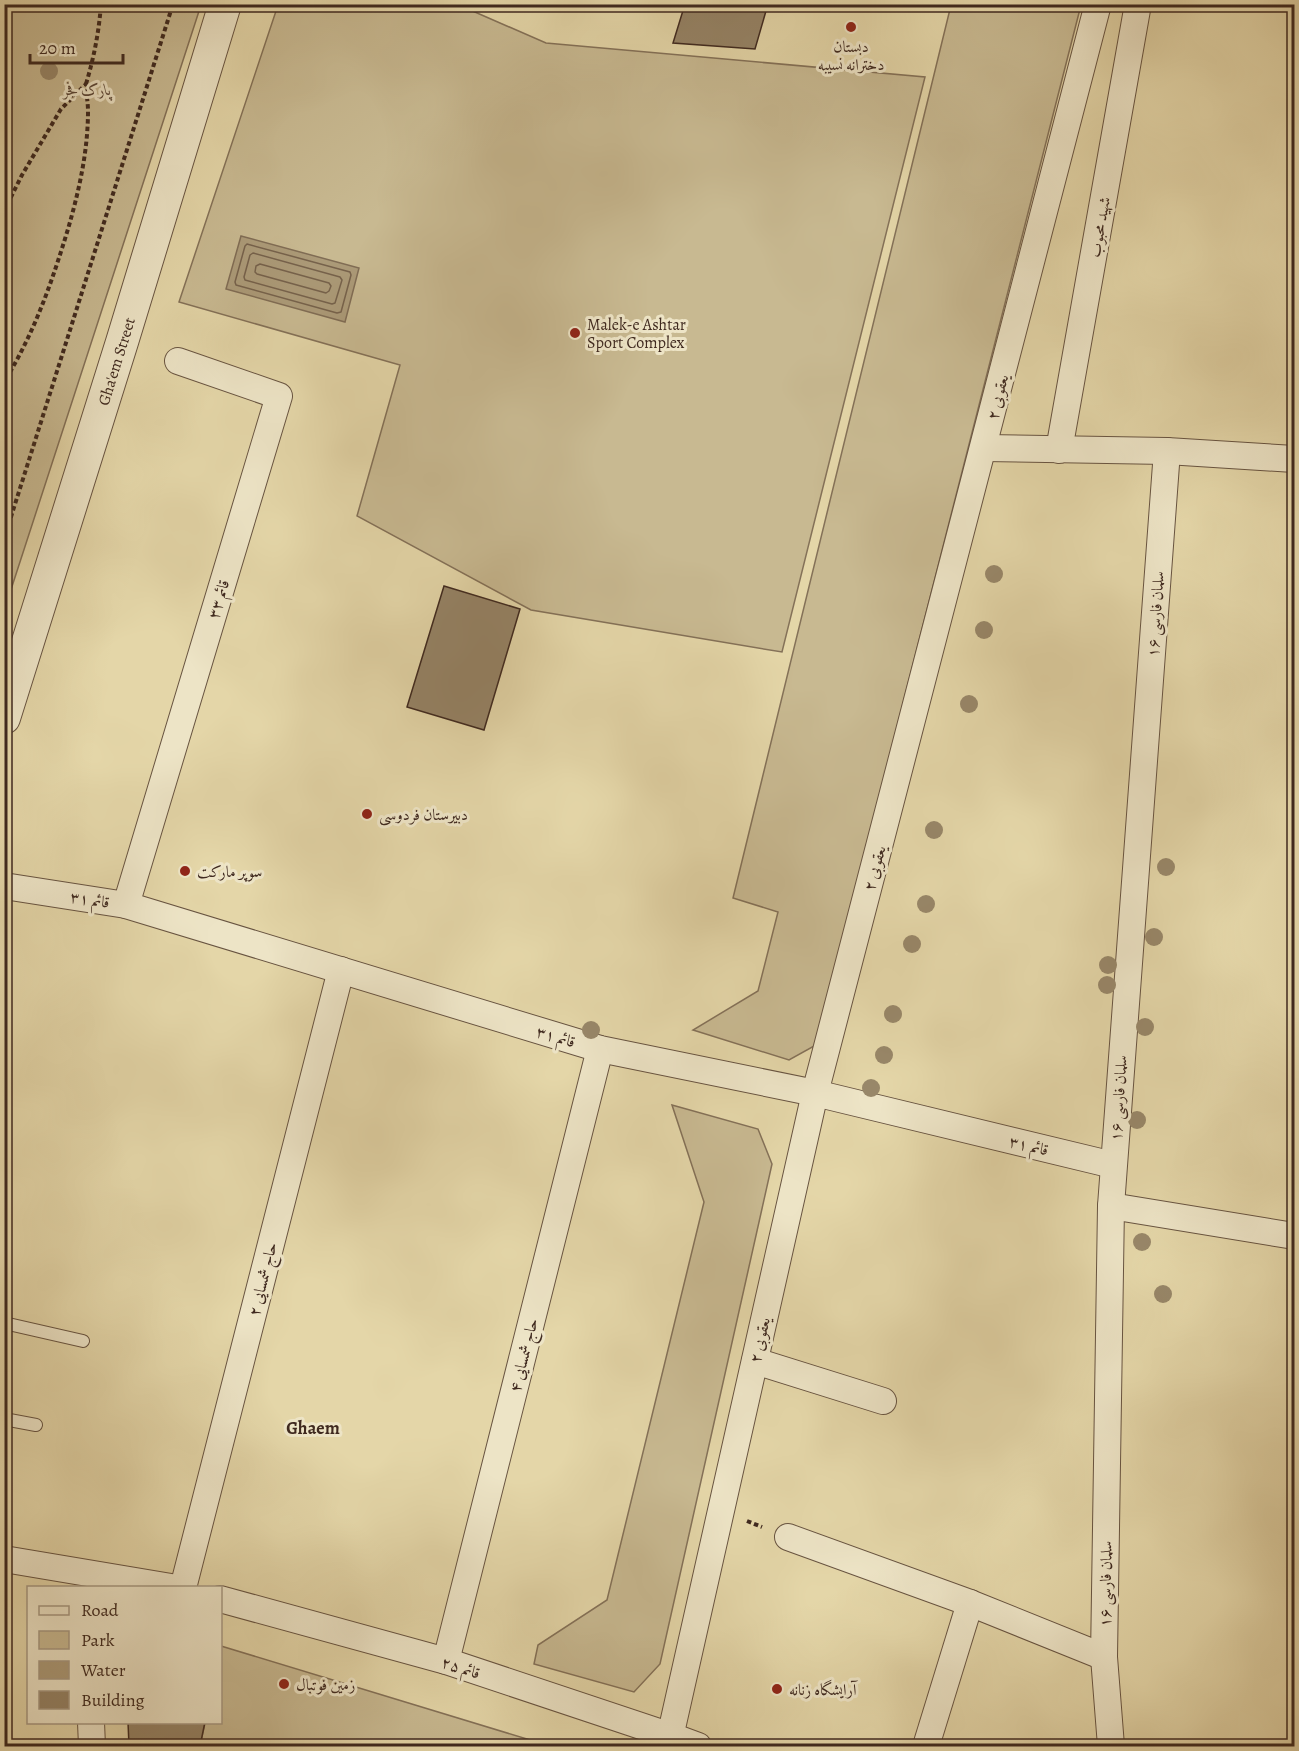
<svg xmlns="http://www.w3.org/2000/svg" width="1299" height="1751" font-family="Alegreya,Amiri,serif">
<rect width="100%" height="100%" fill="#e4d6a8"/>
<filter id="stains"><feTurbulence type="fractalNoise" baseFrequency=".00333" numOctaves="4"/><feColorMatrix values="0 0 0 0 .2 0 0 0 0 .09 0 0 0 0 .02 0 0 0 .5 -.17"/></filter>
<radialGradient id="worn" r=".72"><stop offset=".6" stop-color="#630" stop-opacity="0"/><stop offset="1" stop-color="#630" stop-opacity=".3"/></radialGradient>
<g fill="#c8b991" stroke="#847158" stroke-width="1.5">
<path d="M5,4L201,5L5,608L4,5Z"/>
<path d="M278,5H452L468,9L546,43L925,77L782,652L531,610L357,516L400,365L179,302Z"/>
<path d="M951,5H1081L816,1045L789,1060L693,1030L758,991L778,912L733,898Z"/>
<path d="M672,1105L758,1129L772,1164L660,1664L634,1692L534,1664L538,1645L607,1600L704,1202Z"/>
<path d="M221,1646L550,1746H200L205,1723L220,1722Z"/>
</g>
<path fill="#ac9b79" stroke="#806d55" stroke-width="1.5" d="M241,236L359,268L345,322L226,289Z"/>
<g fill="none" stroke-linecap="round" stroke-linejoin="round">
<g stroke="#76624c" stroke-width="1.5">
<path d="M247,244L350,272L351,275L341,312L337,313L236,285L235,282L245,246Z"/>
<path d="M253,253L340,277L342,280L335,303L332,304L245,280L244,277L250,255Z"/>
<path d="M260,264L329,283L331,286L329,291L326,293L257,274L255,272L256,266Z"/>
</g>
</g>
<g fill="#958366" stroke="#3f291f" stroke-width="1.5">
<path d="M685,4H768L755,49L673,43Z"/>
<path d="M444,586L520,609L484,730L407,707Z"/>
<path d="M128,1722H205L200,1746H129Z"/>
</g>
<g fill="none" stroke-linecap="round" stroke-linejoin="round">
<defs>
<g id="service">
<path d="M4,1323L83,1341"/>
<path d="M4,1419L36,1425"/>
</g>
<g id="minor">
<path d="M984,448L1167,451L1294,459"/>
<path d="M1059,450L1138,4"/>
<path d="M4,886L126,905L600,1049L815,1093L1113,1165"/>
<path d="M126,905L279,396L178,361"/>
<path d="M1111,1206L1294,1236"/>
<path d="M755,1361L883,1401"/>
<path d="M788,1537L970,1603L1104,1657"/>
<path d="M4,1559L177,1588"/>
<path d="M183,1588L341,970"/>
<path d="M220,1599L446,1661L671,1736L698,1746"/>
<path d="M446,1661L600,1049"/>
<path d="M91,1722L92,1746"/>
<path d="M668,1746L815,1093L1098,4"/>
<path d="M926,1746L970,1603"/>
<path d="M1111,1746L1104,1657L1111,1206L1167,451"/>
</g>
<g id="tertiary">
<path id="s1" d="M4,718L122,342L225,4"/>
</g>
</defs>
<use href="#service" stroke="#685441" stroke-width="14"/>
<use href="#minor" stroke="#685441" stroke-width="28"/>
<use href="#tertiary" stroke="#685441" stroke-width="34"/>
<g stroke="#3f291f" stroke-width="4" stroke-dasharray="4.5 3" stroke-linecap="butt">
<path d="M86,84C94,57 99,32 101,4"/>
<path d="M4,211L22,175L61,109L86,84C86,93 88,102 88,111C88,151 79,191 68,229C52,282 34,334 4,382"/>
<path d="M4,539L173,4"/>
<path d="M747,1521L762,1527"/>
</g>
<use href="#service" stroke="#ede4c6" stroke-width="12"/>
<use href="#minor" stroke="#ede4c6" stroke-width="26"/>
<use href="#tertiary" stroke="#ede4c6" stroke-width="32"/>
</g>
<g fill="#988769">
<circle cx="49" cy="71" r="9"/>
<circle cx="994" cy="574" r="9"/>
<circle cx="984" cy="630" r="9"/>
<circle cx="969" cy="704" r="9"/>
<circle cx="934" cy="830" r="9"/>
<circle cx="1166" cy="867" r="9"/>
<circle cx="926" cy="904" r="9"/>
<circle cx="1154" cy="937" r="9"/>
<circle cx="912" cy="944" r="9"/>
<circle cx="1108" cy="965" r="9"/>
<circle cx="1107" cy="985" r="9"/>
<circle cx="893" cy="1014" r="9"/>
<circle cx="1145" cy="1027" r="9"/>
<circle cx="591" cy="1030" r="9"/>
<circle cx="884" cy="1055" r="9"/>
<circle cx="871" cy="1088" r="9"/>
<circle cx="1137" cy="1120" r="9"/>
<circle cx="1142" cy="1242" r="9"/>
<circle cx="1163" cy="1294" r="9"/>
</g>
<g fill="#8f2418" stroke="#ede4c6" stroke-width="2">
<circle cx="851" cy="27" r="6"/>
<circle cx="575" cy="333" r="6"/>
<circle cx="367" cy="814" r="6"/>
<circle cx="185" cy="871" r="6"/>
<circle cx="284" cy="1684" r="6"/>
<circle cx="777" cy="1689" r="6"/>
</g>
<g text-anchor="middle" stroke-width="6" stroke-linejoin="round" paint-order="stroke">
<g font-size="16" fill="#3f291f" stroke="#ede4c6" text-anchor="start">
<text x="851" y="52" text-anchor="middle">دبستان<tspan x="851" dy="18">دخترانه نسیبه</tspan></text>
<text x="587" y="330">Malek-e Ashtar<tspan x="587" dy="18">Sport Complex</tspan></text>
<text x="379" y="820">دبیرستان فردوسی</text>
<text x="197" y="877">سوپر مارکت</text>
<text x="296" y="1690">زمین فوتبال</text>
<text x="789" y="1695">آرایشگاه زنانه</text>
</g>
<g font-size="16" font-style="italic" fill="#5a4636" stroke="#ede4c6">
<text x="87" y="95">پارک فجر</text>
</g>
<g font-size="16" fill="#3f291f" stroke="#ede4c6">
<text transform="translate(1099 227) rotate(-80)" y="6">شهید محبوب</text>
<text dy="6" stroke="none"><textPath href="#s1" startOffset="374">Gha'em Street</textPath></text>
<text transform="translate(997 397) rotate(-76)" y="6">یعقوبی ۲</text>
<text transform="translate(218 599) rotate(-73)" y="6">قائم ۳۳</text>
<text transform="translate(1155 614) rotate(-86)" y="6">سلمان فارسی ۱۶</text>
<text transform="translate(874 868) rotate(-75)" y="6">یعقوبی ۲</text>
<text transform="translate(90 899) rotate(9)" y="6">قائم ۳۱</text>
<text transform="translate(556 1036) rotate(17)" y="6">قائم ۳۱</text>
<text transform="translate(1118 1098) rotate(-86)" y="6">سلمان فارسی ۱۶</text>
<text transform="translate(1029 1145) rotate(14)" y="6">قائم ۳۱</text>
<text transform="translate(262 1279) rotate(-76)" y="6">حاج شمسایی ۲</text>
<text transform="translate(759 1340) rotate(-77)" y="6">یعقوبی ۲</text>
<text transform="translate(523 1355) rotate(-76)" y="6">حاج شمسایی ۴</text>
<text transform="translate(1105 1584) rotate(-89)" y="6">سلمان فارسی ۱۶</text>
<text transform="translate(461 1667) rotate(18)" y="6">قائم ۲۵</text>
</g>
<g font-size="18" font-weight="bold" fill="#3f291f" stroke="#ede4c6">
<text x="313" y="1434">Ghaem</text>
</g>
</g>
<rect width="1299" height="1751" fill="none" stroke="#e4d6a8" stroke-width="24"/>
<rect x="6" y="6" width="1287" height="1739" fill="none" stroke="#3f291f" stroke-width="3"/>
<rect x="12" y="12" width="1275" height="1727" fill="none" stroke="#3f291f" stroke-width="1.5"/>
<rect x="27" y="1586" width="195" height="138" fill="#ede4c6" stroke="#a79983" stroke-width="1.5"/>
<rect x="39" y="1606" width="30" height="9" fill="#ede4c6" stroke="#a79983" stroke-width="1.5"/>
<text x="81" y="1616" font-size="18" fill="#3f291f">Road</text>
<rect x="39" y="1631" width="30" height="18" fill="#c8b991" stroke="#a79983" stroke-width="1.5"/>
<text x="81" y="1646" font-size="18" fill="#3f291f">Park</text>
<rect x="39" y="1661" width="30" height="18" fill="#ac9b79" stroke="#a79983" stroke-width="1.5"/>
<text x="81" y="1676" font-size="18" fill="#3f291f">Water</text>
<rect x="39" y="1691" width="30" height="18" fill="#958366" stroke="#a79983" stroke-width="1.5"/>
<text x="81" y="1706" font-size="18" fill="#3f291f">Building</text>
<path d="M30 54v9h93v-9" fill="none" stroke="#3f291f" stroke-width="3"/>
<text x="39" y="54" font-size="18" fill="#3f291f" stroke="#ede4c6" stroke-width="4.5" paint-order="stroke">20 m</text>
<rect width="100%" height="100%" filter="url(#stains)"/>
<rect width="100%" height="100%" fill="url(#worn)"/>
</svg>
